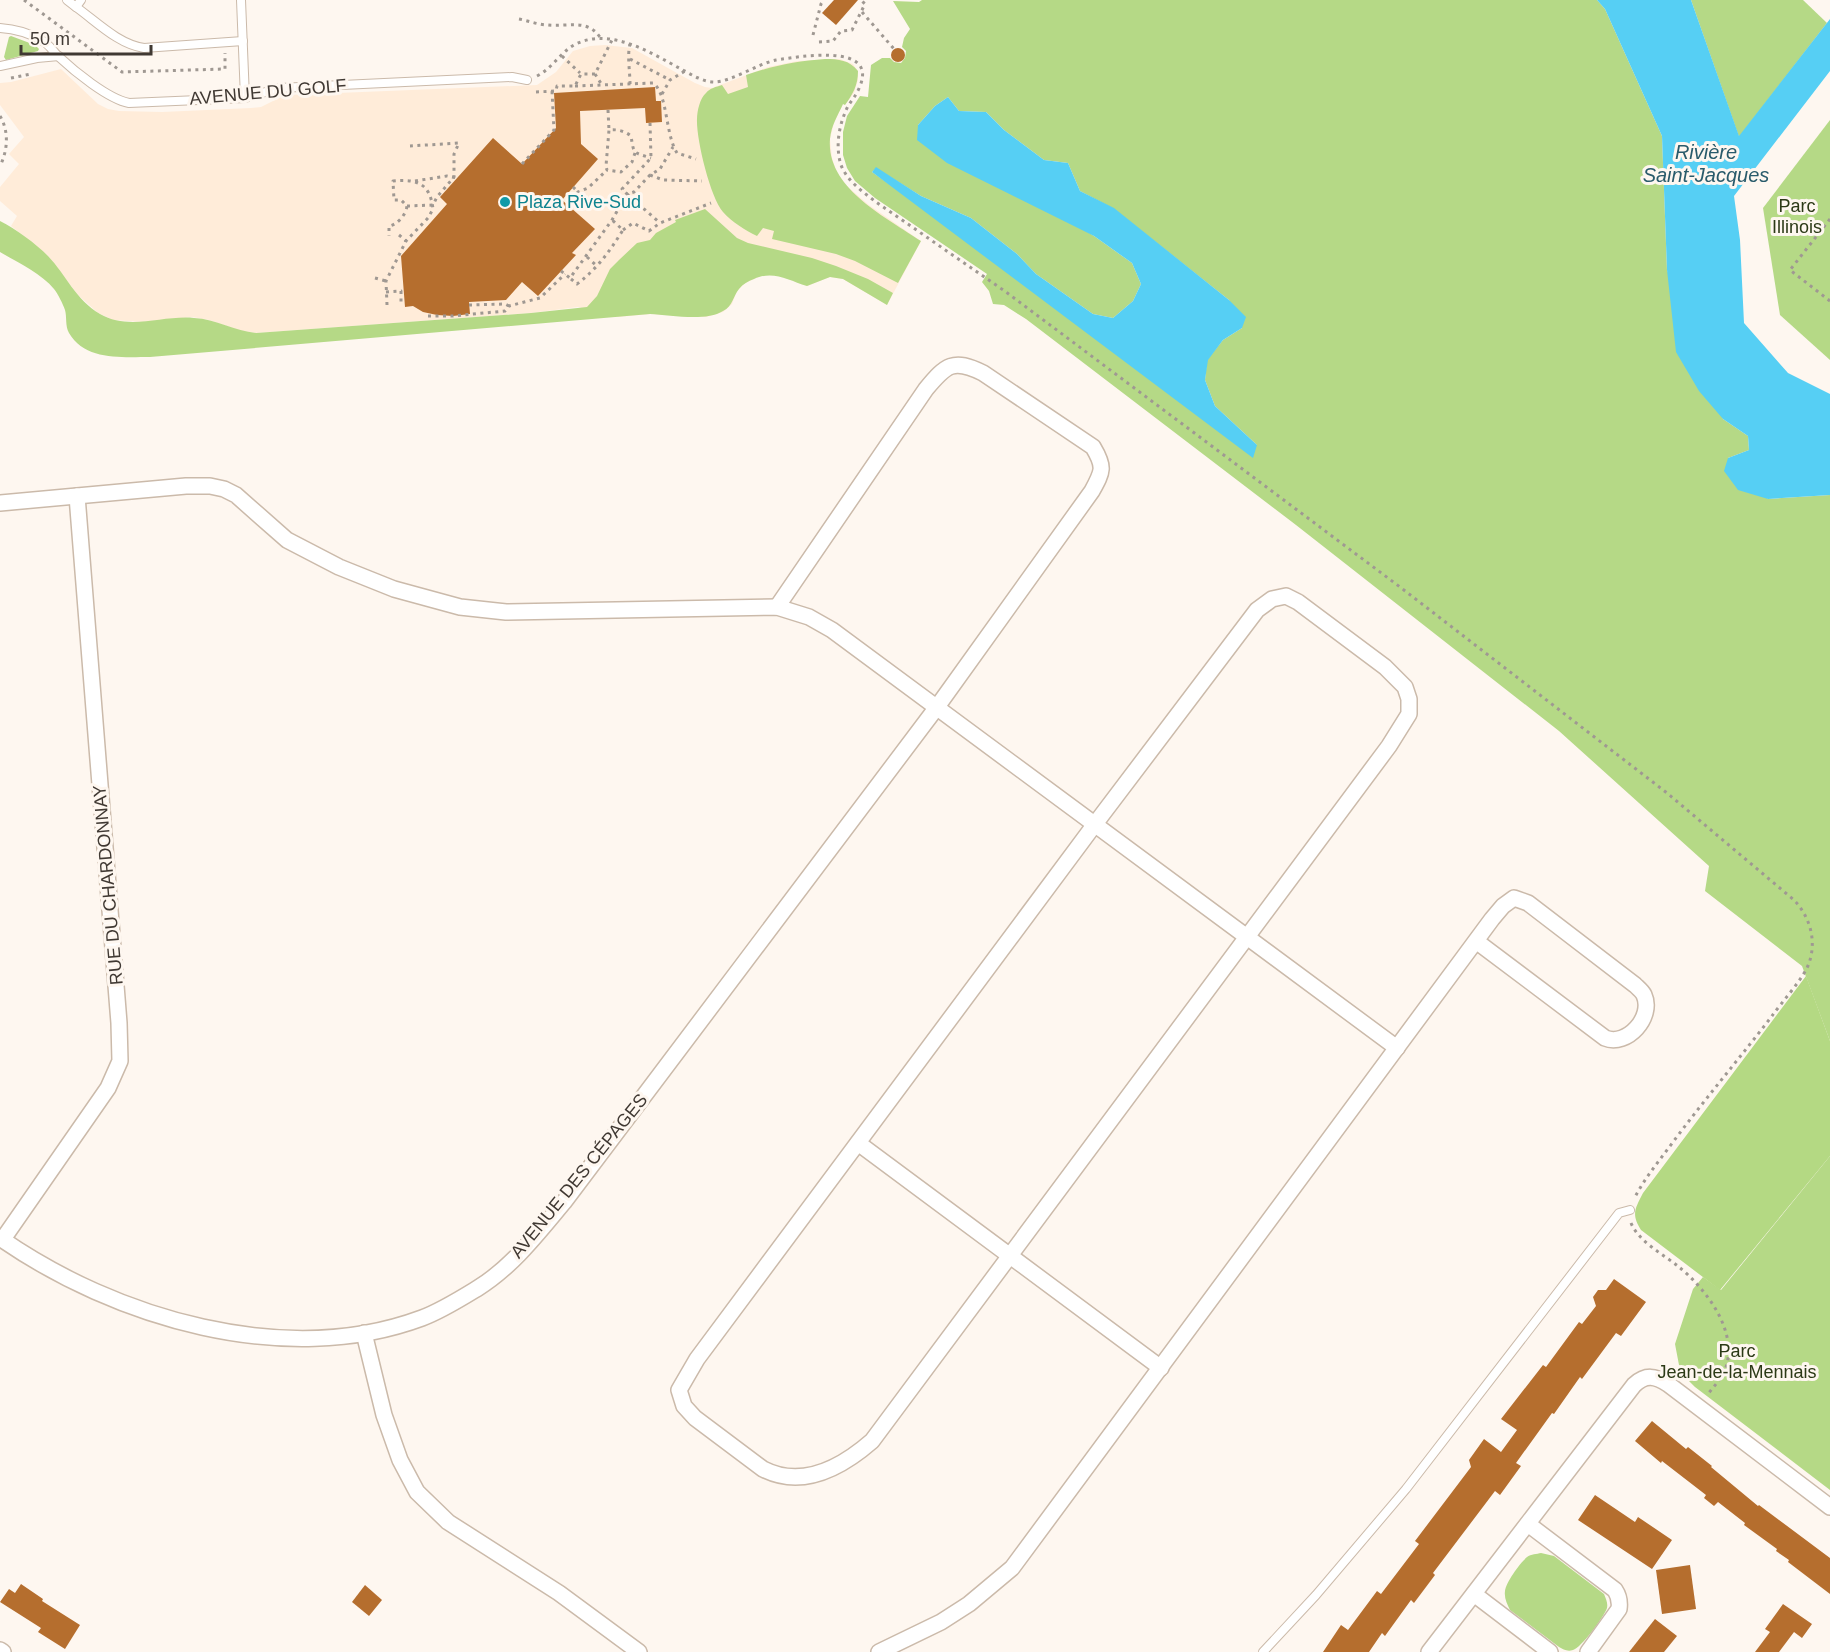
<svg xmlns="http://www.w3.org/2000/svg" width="1830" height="1652" font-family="Helvetica,sans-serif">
<rect width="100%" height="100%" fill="#fef7f0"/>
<path fill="#ffecd9" d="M605,45L632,48L695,83L705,87L712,88L768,67L797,61L840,59L853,64L858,71V80L854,93L845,105L843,104L834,123L830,139L832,158L837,173L848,187L869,205L921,241L887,305L843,279L830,277L807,286L775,274L763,275L745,283L737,291L732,304L723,312L706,317L650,314L618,317L578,307L531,313L256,333L241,331L209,320L192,317L142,322L113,320L98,313L78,295L48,256L11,226L17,216L0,201V187L19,164L9,154L24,137L0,105V83L11,82L61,69L98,104L108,109L119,111L162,112L251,108L261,107L281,97L288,95L537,85L556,72L573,51L590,46Z"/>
<g fill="#b5d986" fill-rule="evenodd">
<path d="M922,0H1597L1605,9L1662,136L1667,270L1723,419L1748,436L1749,450L1728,458L1768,499L1830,495V1041L1802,966L1705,891L1709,866L1559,731L1296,525L1026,319L1004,305L993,304L989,291L982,282L987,274L875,198L855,181L847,168L843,155V132L847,116L860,96L868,97L871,65L882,58H890L894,62L901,63L905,58L906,51L902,47L904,38L910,29L893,1L919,2ZM948,97L959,111L986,112L1004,130L1044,160L1068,163L1080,191L1114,209L1229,300L1242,328L1223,340L1207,360L1205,380L1215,406L1257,445L872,172L876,168L921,196L971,218L1017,254L1036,274L1093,314L1113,318L1133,301L1141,284L1132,263L1094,236L918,125L935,106Z"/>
<path d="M1691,0H1803L1827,23L1739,137Z"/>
<path d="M11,36L35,45L39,49L38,51L6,60L4,57L9,37Z"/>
<path d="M825,59C839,59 849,60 858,71C858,85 853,94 845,105L843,104C838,115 831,126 830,139C826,188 886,217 921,241L898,283L855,261L836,254L772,239L774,231L763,228L757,236C745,230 732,222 723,212C710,197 696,138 697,119C697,111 700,98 706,93C710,88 716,87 722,85L728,94L748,87L746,75C772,66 797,61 825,59Z"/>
<path d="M1830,120V360L1780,315L1763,208Z"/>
<path d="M705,209L737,238L748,243L812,258L836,266L868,279L893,293L887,305L843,279L830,277L807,286C788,280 773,270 754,279C748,281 743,284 739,289C733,296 733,306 723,311C706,322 670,315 650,314L150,357C123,357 85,361 69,333C65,326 67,317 65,310C63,304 58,294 54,289C42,274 17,262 0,252V221C16,229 35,243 48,256C66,275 76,300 100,314C129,331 163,315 194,318C216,319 235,331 256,333L531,313L587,307L597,296L610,269L619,260L637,243L650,240L656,233L676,222L675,220Z"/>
<path d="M1830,1156V1490L1695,1387L1688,1380L1679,1365L1675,1344L1693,1289L1703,1277L1721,1290Z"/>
<path d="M1541,1553L1554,1556L1604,1594C1606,1599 1608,1603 1607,1608C1604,1617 1581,1648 1573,1650C1567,1652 1563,1649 1559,1647L1510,1610C1507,1604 1504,1598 1505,1591C1506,1582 1520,1563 1527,1557C1531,1554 1537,1554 1541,1553Z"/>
</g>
<path fill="#b4d983" d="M1806,976L1830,1041V1156L1720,1290L1641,1230C1631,1214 1635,1209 1643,1193Z"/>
<g fill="#56cff4">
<path d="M1597,0H1691L1739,136L1830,19V71L1734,196L1740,240L1744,323L1788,373L1830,394V495L1768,499L1738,490L1724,471L1728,458L1749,450L1748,436L1723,419L1699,391L1676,352L1667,270L1662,136L1605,9Z"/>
<path d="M948,97L959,111L986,112L1004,130L1044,160L1068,163L1080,191L1114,208L1229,300L1246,317L1242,328L1223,340L1208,360L1205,380L1215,406L1257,445L1253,458L872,172L876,167L921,196L971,218L1017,254L1036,274L1093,314L1113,318L1133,301L1141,284L1132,263L1094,236L947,163L917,140L918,125L935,106Z"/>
</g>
<g fill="#b56e2e">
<path d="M834,0H858L836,25L822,13Z"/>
<circle cx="898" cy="55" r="7"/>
<path d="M655,87L656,101H661L662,122L646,123L645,108L580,111L581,144L598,159L562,200L595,229L572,253L576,255L538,296L522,282L506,300L469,302L470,314L453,316L437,315L423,312L413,306L405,307L401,256L447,204L440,197L493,138L522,164L556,128L554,93Z"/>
<path d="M1614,1279L1646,1302L1621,1336L1616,1333L1582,1379L1580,1377L1554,1414L1552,1413L1516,1463L1521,1466L1500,1495L1495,1491L1433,1573L1435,1575L1414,1603L1411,1600L1385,1636L1382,1633L1369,1652H1323L1341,1625L1348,1630L1377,1591L1381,1594L1419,1544L1415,1541L1471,1467L1469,1460L1484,1439L1501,1452L1517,1430L1501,1419L1543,1365L1546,1367L1579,1322L1582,1324L1596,1306L1593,1297L1598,1290H1606Z"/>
<path d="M1652,1421L1686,1449L1688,1447L1712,1466L1711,1467L1758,1506L1759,1505L1830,1558V1594L1788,1562L1789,1560L1776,1551L1777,1549L1744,1525L1745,1523L1718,1502L1714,1506L1704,1498L1706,1495L1662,1461L1661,1463L1635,1441Z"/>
<path d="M1595,1495L1635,1522L1638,1517L1672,1540L1652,1569L1578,1520Z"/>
<path d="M1690,1565L1696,1609L1662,1614L1656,1570Z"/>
<path d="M21,1584L43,1599L42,1601L80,1625L65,1649L38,1632L41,1628L0,1602L9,1589L15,1593Z"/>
<path d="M365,1585L382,1600L369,1616L352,1602Z"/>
<path d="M1783,1604L1812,1624L1802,1638L1794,1632L1779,1652H1755L1770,1632L1765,1629Z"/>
<path d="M1655,1619L1677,1636L1664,1652H1629Z"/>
</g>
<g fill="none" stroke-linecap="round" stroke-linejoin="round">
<defs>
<g id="lane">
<path d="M67,0L76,7L81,0"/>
<path d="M241,0L245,98"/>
<path d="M76,7C97,22 118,44 144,48L243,41"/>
<path d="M0,28C14,29 29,33 41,40C48,43 52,50 58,56C74,71 108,99 129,103L245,98L279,88L512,77L527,80"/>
<path d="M0,66L37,58L59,56"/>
<path d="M1263,1652L1316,1595L1406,1489L1619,1213L1630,1210"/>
</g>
<g id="street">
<path d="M0,503L186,486H210L224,489L236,495L287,540L339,567L394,589L460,607L506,612L777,607L809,617L832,630L1397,1048"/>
<path d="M1286,596L1298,602L1385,667L1405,687L1409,699V714L1389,746L872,1441C841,1468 802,1489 763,1469L695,1418L684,1406L679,1390L697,1359L1095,824L1257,610L1272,599Z"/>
<path d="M858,1143L1161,1368"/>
<path d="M0,1238C115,1318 285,1369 422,1318C441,1311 460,1299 478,1288C512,1267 538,1233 564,1202L937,707L1092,491C1103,471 1105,467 1093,447L983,373C953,358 946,365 926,389L777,607"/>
<path d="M3,1239L108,1088L120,1061L119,1023L77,496"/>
<path d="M364,1333L384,1415L400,1460L417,1492L448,1522L559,1593L639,1652"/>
<path d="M1528,1524L1615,1590C1619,1596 1620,1602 1619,1609L1588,1652"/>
<path d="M1474,1594L1550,1652"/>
<path d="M0,1650L3,1652"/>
<path d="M879,1652L941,1622L969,1604L1012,1568L1492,919L1503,906L1514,898L1528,903L1635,985C1638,988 1642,991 1644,995C1654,1017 1627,1047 1605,1038L1476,941"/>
<path d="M1429,1652L1634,1385C1646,1374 1655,1376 1668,1384L1830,1507"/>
</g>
</defs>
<use href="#lane" stroke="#cbbaaa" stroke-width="10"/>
<use href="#street" stroke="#cbbaaa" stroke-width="18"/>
<g stroke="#9f9892" stroke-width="3" stroke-dasharray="3 4.5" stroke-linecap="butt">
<path d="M24,0L122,72L225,69V53"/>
<path d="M862,12L894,49"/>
<path d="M519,19C529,21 539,25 548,25C568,27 589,18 601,39"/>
<path d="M813,35L821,4L824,0"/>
<path d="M819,42L833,41L841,31L852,30L865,4L861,0"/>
<path d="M562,56L580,73"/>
<path d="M630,59L670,80"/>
<path d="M595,74L602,85"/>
<path d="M537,76C553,68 561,51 576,44C611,27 651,53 681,69C692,75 703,82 715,82C733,81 757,64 776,60C797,57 878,42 860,86C857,94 852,100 848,106C839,124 835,146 841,165C847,181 863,192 876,202L1006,292L1400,587L1667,793L1794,900C1811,918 1818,944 1807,968C1800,982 1782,1002 1772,1016C1739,1059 1705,1099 1673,1142C1659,1161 1644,1179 1634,1199"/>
<path d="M11,78L31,74"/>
<path d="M630,84C630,71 627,56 630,44"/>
<path d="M575,86L653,83C668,94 665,134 677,153L696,159"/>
<path d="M536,92L556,91L557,86H575L581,74H595L612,40"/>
<path d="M662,94L670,80L685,71"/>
<path d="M608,110L609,130"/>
<path d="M0,116C9,131 8,150 0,166"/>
<path d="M650,123L651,158L622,189L627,194L634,192L650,175L660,169L673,147"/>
<path d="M635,153L632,162L621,172L607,170L606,166L609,130C617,129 625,131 631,136C634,155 633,152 651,158"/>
<path d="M522,164L554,130L552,91"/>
<path d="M650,175L663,180L702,181"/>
<path d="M415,181L447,176L457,178"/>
<path d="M573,187L578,192"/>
<path d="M567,204L578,192L588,188L607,170"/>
<path d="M407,206L433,205L437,197L454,177V154L459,143L410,146"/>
<path d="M1830,219L1790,270L1830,301"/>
<path d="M623,230L633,223L649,231L660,223L711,203"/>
<path d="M399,235L406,241"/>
<path d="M587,257L597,266"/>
<path d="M561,271L570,278L612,220L627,194L660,223"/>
<path d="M375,278L386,281"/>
<path d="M571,279L577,284C598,268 609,252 623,230L612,220"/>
<path d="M386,292L401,291V304"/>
<path d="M387,305L386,281L406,241L428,218L433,209C430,183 417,179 393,181L394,200H401L407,206C406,215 397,225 389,226V236"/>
<path d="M469,305L505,304L509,306"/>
<path d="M428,316H453L505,311L509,306L540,298L565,274"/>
<path d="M1631,1223C1639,1242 1663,1254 1679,1267C1705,1288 1738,1330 1726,1367C1723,1377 1715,1385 1708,1394"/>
</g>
<use href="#lane" stroke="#fff" stroke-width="8"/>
<use href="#street" stroke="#fff" stroke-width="15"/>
</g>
<circle fill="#0f9aa8" stroke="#fef7f0" stroke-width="2" cx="505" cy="202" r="6"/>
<g text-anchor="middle" stroke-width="6" stroke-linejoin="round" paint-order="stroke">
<g font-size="18" fill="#403933" stroke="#fef7f0">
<text transform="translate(268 92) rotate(-5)" y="6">AVENUE DU GOLF</text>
<text transform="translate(108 885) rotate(-95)" y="6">RUE DU CHARDONNAY</text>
<text transform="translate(579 1176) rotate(-51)" y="6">AVENUE DES CÉPAGES</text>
</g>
<g font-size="18" fill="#0d838f" stroke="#fef7f0" text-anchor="start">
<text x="517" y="208">Plaza Rive-Sud</text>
</g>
<g font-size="18" fill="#2c3a17" stroke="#fef7f0">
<text x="1797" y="212">Parc<tspan x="1797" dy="21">Illinois</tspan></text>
<text x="1737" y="1357">Parc<tspan x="1737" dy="21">Jean-de-la-Mennais</tspan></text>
</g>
<g font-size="20" font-style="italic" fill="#295b6b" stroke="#fef7f0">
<text x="1706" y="159">Rivière<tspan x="1706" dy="23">Saint-Jacques</tspan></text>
</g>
</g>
<path d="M21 45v9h130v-9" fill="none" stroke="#403933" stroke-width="3"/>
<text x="30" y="45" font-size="18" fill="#403933" stroke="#fef7f0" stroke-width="4.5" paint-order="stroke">50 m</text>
</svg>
